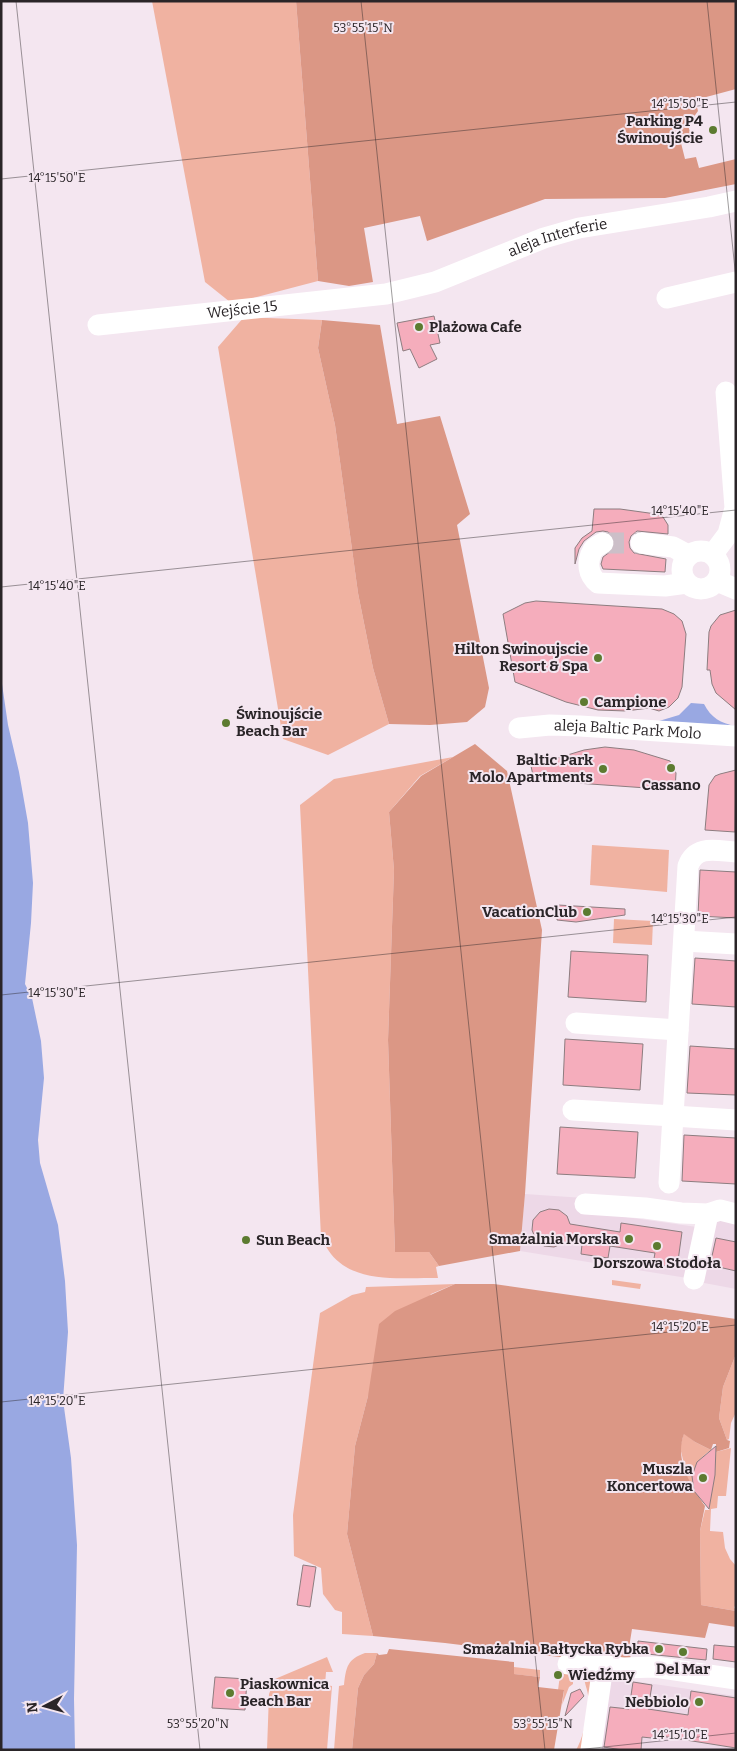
<svg xmlns="http://www.w3.org/2000/svg" width="737" height="1751" font-family="Bitter,serif">
<rect width="100%" height="100%" fill="#f4e6f0"/>
<g fill="#edd8e7">
<path d="M525,1194L584,1198L583,1211L697,1227L687,1278L520,1251Z"/>
<path d="M713,1216L736,1221V1289L699,1282Z"/>
<path d="M613,1678L736,1696V1750H599L610,1679Z"/>
</g>
<g fill="#f0b2a1">
<path d="M152,1H296L318,281L242,301L230,302L205,282Z"/>
<path d="M244,317L322,320L318,348L335,425L358,593L373,668L389,724L328,755L283,739L218,347Z"/>
<path d="M453,757L420,776L389,812L394,870L388,1040L395,1252H429L439,1266L436,1267L438,1278C403,1277 356,1285 331,1254C327,1249 324,1243 321,1237L300,805L334,779Z"/>
<path d="M592,845L669,850L667,892L590,885Z"/>
<path d="M614,919L653,921L652,945L613,943Z"/>
<path d="M612,1280L641,1284L640,1289L612,1285Z"/>
<path d="M455,1284L431,1294L368,1396L355,1446L347,1534L373,1636L342,1634V1612L335,1610L323,1594L321,1568L294,1556L293,1515L320,1313L352,1295L365,1292L366,1287Z"/>
<path d="M736,1354V1412L731,1423L729,1439L727,1440L719,1418L723,1387Z"/>
<path d="M684,1433L695,1442L711,1450C697,1459 691,1470 693,1487L688,1481L680,1447Z"/>
<path d="M731,1448L726,1496H718L717,1508L711,1509L710,1531L723,1532L725,1548L730,1559L736,1566V1603L734,1608L736,1609V1611L701,1605L700,1531L705,1510H709L716,1452Z"/>
<path d="M365,1653H377L374,1664L364,1675L358,1688L352,1750H334L339,1686L344,1685C346,1668 347,1659 365,1653Z"/>
<path d="M327,1657L333,1672H326L325,1685L332,1686L327,1750H267L269,1694L275,1679Z"/>
<path d="M514,1667L540,1670V1677L513,1674Z"/>
<path d="M561,1668L573,1670V1684L569,1687L562,1705L564,1691L558,1690Z"/>
<path d="M585,1672H590L591,1683L583,1750H576C584,1737 589,1710 588,1695C587,1686 583,1683 585,1672Z"/>
</g>
<g fill="#db9785">
<path d="M296,1H736V89L695,100L698,111L688,125L691,136L680,139L685,159L696,157L699,168L736,159V184L665,198L545,199L427,241L420,216L364,228L373,282L349,286L318,281Z"/>
<path d="M322,320L380,325L397,424L440,416L470,514L457,525L489,688L485,707L467,722L430,725L389,724L373,668L358,593L335,425L318,348Z"/>
<path d="M475,744L507,771L542,930L525,1194L520,1251L439,1266L429,1252H395L388,1040L394,870L389,812L421,776Z"/>
<path d="M455,1284H494L736,1319V1354L723,1387L719,1418L727,1440L730,1441L729,1448L716,1452V1444H713L711,1450L695,1442L684,1434C674,1460 691,1485 705,1506L700,1531L701,1605L736,1611V1627L709,1623L705,1638L632,1629L628,1654L631,1657L628,1659L570,1651L568,1658L445,1643L373,1636L347,1534L355,1446L368,1396L379,1324L395,1311Z"/>
<path d="M389,1649L514,1662V1674L540,1677L538,1687L564,1690L554,1750H352L358,1688L364,1675L374,1664L377,1653L379,1655L387,1654Z"/>
</g>
<g fill="#99a8e2">
<path d="M1,632L2,684L8,725L19,772L28,823L33,883L31,923L25,984L32,998L41,1041L44,1078L38,1140L40,1163L58,1225L65,1281L68,1332L63,1400L71,1458L77,1545L74,1699L75,1750H1Z"/>
<path d="M691,703L704,704C711,718 721,723 735,726L659,721L679,715Z"/>
</g>
<g fill="#f5adbc" stroke="#8d7d80">
<path d="M434,316L440,343L430,345L437,359L419,368L410,349L403,351L397,323Z"/>
<path d="M594,509H620L656,514L663,517L668,525V534L637,531L631,536L629,542L630,548L634,553L666,559L665,572L603,569L601,564L603,557L614,549L615,543L613,536L608,532L603,531L596,532L584,541L579,549L575,564V548L582,538L592,531Z"/>
<path d="M536,601L662,609L674,614L682,621L686,634L682,687L678,698L669,707L659,711L649,708L626,711L598,710L566,702L515,682L503,614L525,603Z"/>
<path d="M736,610V710L716,693L712,684L710,670H707L709,632L711,626L720,615Z"/>
<path d="M605,747L634,750L670,761L676,773L675,790L534,780L531,766L584,750Z"/>
<path d="M736,770L735,832L705,830L709,785L715,776L720,774Z"/>
<path d="M700,870L736,872V918L698,916Z"/>
<path d="M558,905L625,909V915L576,922L557,920Z"/>
<path d="M571,951L648,955L646,1002L568,997Z"/>
<path d="M695,958L736,961V1007L692,1004Z"/>
<path d="M565,1039L643,1044L640,1090L563,1085Z"/>
<path d="M690,1046L736,1049V1095L687,1093Z"/>
<path d="M560,1127L638,1132L635,1178L557,1174Z"/>
<path d="M684,1135L736,1138V1184L682,1181Z"/>
<path d="M549,1209L559,1210L567,1216L570,1224L620,1232L621,1223L682,1232L677,1268L653,1264L655,1253L610,1246L608,1258L581,1254L583,1235L554,1247L544,1246L536,1240L532,1230L533,1220L540,1212Z"/>
<path d="M716,1238L736,1242V1271L710,1265Z"/>
<path d="M716,1446L715,1475L709,1509L694,1491L692,1476L697,1462Z"/>
<path d="M303,1565L316,1567L310,1607L297,1605Z"/>
<path d="M638,1641L707,1649L706,1660L637,1653Z"/>
<path d="M714,1645L736,1647V1662L713,1659Z"/>
<path d="M215,1677L247,1679L245,1710L212,1708Z"/>
<path d="M633,1682L652,1685L648,1709L688,1715L691,1691L736,1698V1748L661,1736V1739L642,1737L641,1750H622L604,1747L610,1707L629,1709Z"/>
<path d="M580,1689L584,1696L565,1716L571,1693Z"/>
</g>
<g fill="none" stroke-linecap="round" stroke-linejoin="round">
<path stroke="#ccbfc8" stroke-width="21" stroke-dasharray="21 11" stroke-linecap="butt" d="M603,543H641"/>
<g stroke="#fff" stroke-width="21">
<path d="M667,298L736,282"/>
<path id="s1" d="M98,325L386,294L435,282L544,238L579,228L709,207L736,201"/>
<path d="M603,543C600,545 595,547 593,550C586,562 588,575 598,583L665,586L687,583"/>
<path d="M641,543L673,547L688,555"/>
<circle cx="701" cy="570" r="19"/>
<path d="M713,554L728,534L735,508L726,392"/>
<path d="M717,581L736,589"/>
<path id="s2" d="M519,728L550,725L580,726L736,736"/>
<path d="M684,941L736,944"/>
<path d="M576,1023L678,1030"/>
<path d="M573,1110L673,1116L688,866C696,844 717,851 736,852"/>
<path d="M669,1183L673,1116L736,1120"/>
<path d="M585,1204L645,1208L681,1213L708,1214L720,1210L736,1214"/>
<path d="M694,1279L708,1214"/>
<path d="M568,1664L581,1663L623,1668L655,1667L736,1679"/>
<path d="M591,1750L603,1666"/>
</g>
</g>
<path fill="none" stroke="#2a2528" stroke-width="1" stroke-opacity="0.45" d="M16,1L200,1750M361,1L545,1750M707,1L736,279M1,179L736,102M1,587L736,510M1,995L736,917M1,1402L736,1325M576,1750L736,1733"/>
<g fill="#5c7b30" stroke="#f4e6f0" stroke-width="2">
<circle cx="713" cy="130" r="5"/>
<circle cx="419" cy="327" r="5"/>
<circle cx="598" cy="658" r="5"/>
<circle cx="584" cy="702" r="5"/>
<circle cx="226" cy="723" r="5"/>
<circle cx="671" cy="768" r="5"/>
<circle cx="603" cy="769" r="5"/>
<circle cx="587" cy="912" r="5"/>
<circle cx="629" cy="1239" r="5"/>
<circle cx="246" cy="1240" r="5"/>
<circle cx="657" cy="1246" r="5"/>
<circle cx="703" cy="1478" r="5"/>
<circle cx="659" cy="1649" r="5"/>
<circle cx="683" cy="1652" r="5"/>
<circle cx="558" cy="1675" r="5"/>
<circle cx="230" cy="1693" r="5"/>
<circle cx="699" cy="1702" r="5"/>
</g>
<g text-anchor="middle" stroke-width="4" stroke-linejoin="round" paint-order="stroke">
<g font-size="15" font-weight="bold" fill="#2a2528" stroke="#f4e6f0" text-anchor="end">
<text x="703" y="126">Parking P4<tspan x="703" dy="17">Świnoujście</tspan></text>
<text x="429" y="332" text-anchor="start">Plażowa Cafe</text>
<text x="588" y="654">Hilton Swinoujscie<tspan x="588" dy="17">Resort &amp; Spa</tspan></text>
<text x="594" y="707" text-anchor="start">Campione</text>
<text x="236" y="719" text-anchor="start">Świnoujście<tspan x="236" dy="17">Beach Bar</tspan></text>
<text x="593" y="765">Baltic Park<tspan x="593" dy="17">Molo Apartments</tspan></text>
<text x="671" y="790" text-anchor="middle">Cassano</text>
<text x="577" y="917">VacationClub</text>
<text x="619" y="1244">Smażalnia Morska</text>
<text x="256" y="1245" text-anchor="start">Sun Beach</text>
<text x="657" y="1268" text-anchor="middle">Dorszowa Stodoła</text>
<text x="693" y="1474">Muszla<tspan x="693" dy="17">Koncertowa</tspan></text>
<text x="649" y="1654">Smażalnia Bałtycka Rybka</text>
<text x="683" y="1674" text-anchor="middle">Del Mar</text>
<text x="568" y="1680" text-anchor="start">Wiedźmy</text>
<text x="240" y="1689" text-anchor="start">Piaskownica<tspan x="240" dy="17">Beach Bar</tspan></text>
<text x="689" y="1707">Nebbiolo</text>
</g>
<g font-size="15" fill="#2a2528" stroke="#f4e6f0">
<text dy="5" stroke="none"><textPath href="#s1" startOffset="471">aleja Interferie</textPath></text>
<text dy="5" stroke="none"><textPath href="#s1" startOffset="145">Wejście 15</textPath></text>
<text dy="5" stroke="none"><textPath href="#s2" startOffset="109">aleja Baltic Park Molo</textPath></text>
</g>
</g>
<g font-size="12" text-anchor="middle" fill="#2a2528" stroke="#f4e6f0" stroke-width="4" stroke-linejoin="round" paint-order="stroke">
<text x="363" y="32">53°55'15"N</text>
<text x="680" y="108">14°15'50"E</text>
<text x="57" y="182">14°15'50"E</text>
<text x="680" y="515">14°15'40"E</text>
<text x="57" y="590">14°15'40"E</text>
<text x="680" y="923">14°15'30"E</text>
<text x="57" y="997">14°15'30"E</text>
<text x="680" y="1331">14°15'20"E</text>
<text x="57" y="1405">14°15'20"E</text>
<text x="198" y="1728">53°55'20"N</text>
<text x="543" y="1728">53°55'15"N</text>
<text x="680" y="1739">14°15'10"E</text>
</g>
<rect width="737" height="1751" fill="none" stroke="#2a2528" stroke-width="5"/>
<g transform="translate(45 1706) rotate(264)" stroke="#f4e6f0" stroke-width="4" paint-order="stroke">
<path d="M0-4L9 19L0 12L-9 19Z" fill="#2a2528"/>
<text y="-8" font-size="14" font-weight="bold" text-anchor="middle" fill="#2a2528">N</text>
</g>
</svg>
